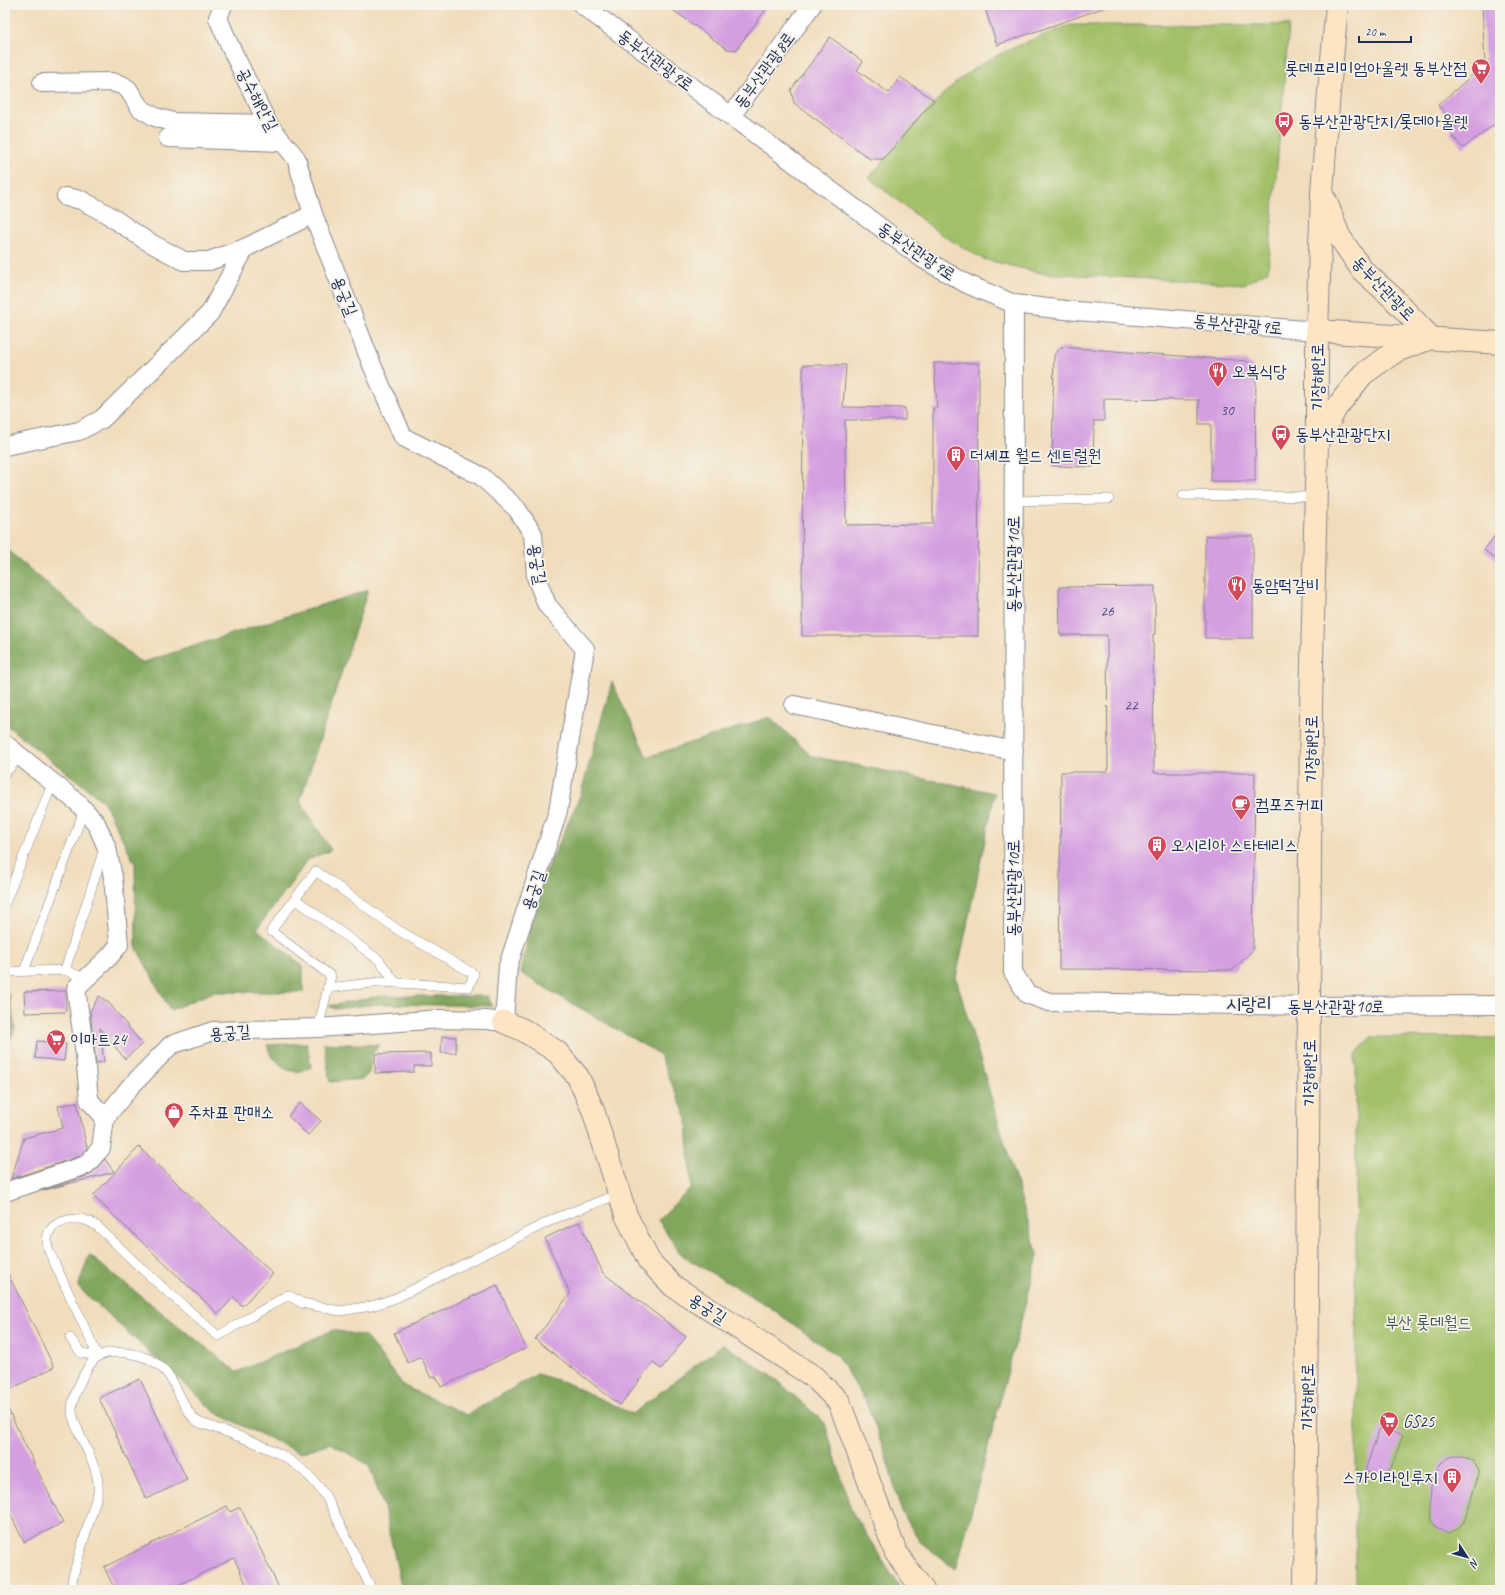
<svg xmlns="http://www.w3.org/2000/svg" width="1505" height="1595" font-family="Caveat,'Poor Story',sans-serif">
<rect width="100%" height="100%" fill="#f7f3e8"/>
<filter id="ink" filterUnits="userSpaceOnUse"><feTurbulence type="fractalNoise" baseFrequency=".025" numOctaves="2"/><feDisplacementMap in="SourceGraphic" scale="8" xChannelSelector="R" yChannelSelector="G"/><feConvolveMatrix kernelMatrix="1 2 1 2 8 2 1 2 1" color-interpolation-filters="sRGB"/></filter>
<filter id="wash" filterUnits="userSpaceOnUse"><feTurbulence type="fractalNoise" baseFrequency=".012" numOctaves="4" result="noise"/><feDisplacementMap in="SourceGraphic" scale="16" xChannelSelector="R" yChannelSelector="G"/><feGaussianBlur stdDeviation="0.9" result="paint"/><feColorMatrix in="noise" values="0 0 0 0 0 0 0 0 0 0 0 0 0 0 0 0 0 1.4 0 .05"/><feComposite in="paint" operator="in"/></filter>
<g filter="url(#wash)">
<rect width="100%" height="100%" fill="#f1ddbc"/>
<g fill="#a2c068" stroke="#5e7863">
<path d="M1070,25H1289L1268,271L1245,284L1041,273L983,259L939,233L869,178C901,142 939,90 980,65C1008,48 1040,37 1070,25Z"/>
<path d="M1371,1037L1500,1038V1590H1356V1054Z"/>
</g>
<g fill="#81a65c" stroke="#4e6a5d">
<path d="M5,548L141,663L368,590L300,801L331,850L308,860L257,929L303,966V992H214L170,1010L136,947L135,864L104,802L5,724Z"/>
<path d="M612,682L647,757L770,717L811,756L995,793L956,978L1038,1256L956,1570L919,1541L901,1510L885,1453L866,1402L837,1356L768,1306L681,1255L658,1220L691,1188L687,1119L659,1054L520,973L540,886L580,796Z"/>
<path d="M5,993L9,994L15,1028L5,1054Z"/>
<path d="M380,996H488L492,1006L379,1004L335,1009L329,1006Z"/>
<path d="M307,1043L311,1067L298,1072L287,1070L271,1056L267,1045Z"/>
<path d="M324,1043L379,1045L371,1056L369,1073L363,1079L330,1082Z"/>
<path d="M89,1255L237,1372L333,1330L365,1336L404,1386L467,1415L537,1374L567,1383L632,1414L723,1344L772,1376L825,1423L851,1510L901,1590H402L384,1508L369,1465L330,1443L300,1453L216,1413L78,1287Z"/>
</g>
<g id="blocks">
<g fill="#d49ee1">
<path d="M666,5H769L736,50L727,49Z"/>
<path d="M984,5H1106V7L997,45Z"/>
<path d="M1482,5H1500V120L1463,148L1450,133L1456,127L1438,105L1485,64Z"/>
<path d="M830,37L863,62L857,70L889,93L900,77L934,100L883,159H870L794,103L791,90Z"/>
<path d="M1061,347L1247,361L1256,370L1255,481H1211V424H1199V400L1104,399V421H1094L1093,467L1052,466L1054,355Z"/>
<path d="M934,363H979L978,636H802L803,365H846L843,407L905,408V420H845L846,525L933,524V408H937Z"/>
<path d="M1500,529V562L1484,550Z"/>
<rect x="1205" y="536" width="48" height="102"/>
<path d="M1155,586V634H1153L1154,773H1255L1253,950L1233,970L1059,969L1061,772H1108L1107,635H1060L1059,587Z"/>
<path d="M66,991V1012L25,1013L24,992Z"/>
<path d="M99,996L109,1003L142,1044L125,1059L100,1028L104,1062L96,1063L90,1011Z"/>
<path d="M442,1036L456,1037V1053H441Z"/>
<path d="M37,1041L66,1044L64,1061L35,1058Z"/>
<path d="M431,1053V1066H414V1072L375,1073V1054Z"/>
<path d="M77,1102L87,1148L80,1156L11,1179L24,1138L63,1128L58,1106Z"/>
<path d="M300,1103L321,1121L308,1135L288,1116Z"/>
<path d="M139,1147L273,1274L242,1306L234,1297L218,1314L93,1196Z"/>
<path d="M105,1159L114,1172L41,1191L90,1175Z"/>
<path d="M579,1222L603,1273L686,1337L661,1369L653,1363L620,1405L535,1339L570,1294L545,1238Z"/>
<path d="M5,1268L54,1367L5,1392Z"/>
<path d="M497,1285L526,1348L441,1387L436,1376L431,1378L421,1357L408,1363L394,1333Z"/>
<path d="M140,1379L187,1480L146,1499L99,1398Z"/>
<path d="M5,1403L63,1523L24,1542L5,1503Z"/>
<path d="M1380,1427L1403,1435L1387,1479L1365,1471Z"/>
<path d="M1455,1456H1462L1473,1461L1478,1471V1477L1463,1525L1459,1529L1447,1533L1442,1531L1436,1528L1432,1522L1430,1501L1431,1487L1433,1478L1441,1463L1448,1458Z"/>
<path d="M227,1506L230,1512L240,1507L280,1590H249L234,1558L168,1590H115L104,1567Z"/>
</g>
</g>
</g>
<g filter="url(#ink)">
<use href="#blocks" fill-opacity="0" stroke="#86868d" stroke-width="1"/>
<g fill="none" stroke-linecap="round" stroke-linejoin="round">
<defs>
<g id="lane">
<path d="M1183,495L1316,497"/>
<path d="M1013,501L1109,499"/>
<path d="M5,773L21,756"/>
<path d="M295,899L379,960L396,983"/>
<path d="M5,903L53,782"/>
<path d="M65,970L86,979"/>
<path d="M24,971L84,810"/>
<path d="M5,972L65,970L104,849"/>
<path d="M318,1028L331,976L271,931L316,871L398,930L474,974L469,987L380,982L327,988"/>
<path d="M70,1338L81,1353L98,1356"/>
<path d="M98,1356L48,1249C48,1246 47,1242 47,1240C48,1221 74,1216 88,1221C91,1222 94,1225 97,1226L143,1270L218,1336L288,1295L302,1303L340,1311L372,1306L396,1298L556,1218L619,1194"/>
<path d="M74,1590L72,1581L75,1569L98,1492C100,1472 88,1453 80,1435C77,1428 73,1420 72,1412C71,1399 87,1362 99,1356C114,1348 144,1354 157,1364C178,1378 179,1407 198,1422C250,1441 298,1451 328,1500L372,1590"/>
</g>
<g id="street">
<path d="M582,5L923,259L967,284L1014,304L1065,310L1317,331"/>
<path d="M42,83L111,82L122,85L128,89L140,108L155,117L173,122L268,124"/>
<path d="M731,116L812,5"/>
<path d="M168,138L282,142"/>
<path d="M66,197L81,200L107,214L145,240L184,261H209L245,248L313,214"/>
<path d="M1014,304L1013,972L1027,994L1049,1002L1309,1006L1500,1005"/>
<path d="M5,446L79,431L102,419L210,313L245,248"/>
<path d="M794,705L1014,751"/>
<path d="M5,744L78,803L96,823L107,848L113,877L119,945L109,957L76,988L85,1055L89,1100L105,1118"/>
<path d="M5,1192L86,1165L101,1148L105,1118L130,1087L171,1045L213,1031L318,1028L441,1019L486,1020L504,1022L508,966L558,811L585,649L547,605L536,577L533,534L517,509L481,476L403,437L372,365L313,214L296,158L268,124L229,44L218,18L223,5"/>
</g>
<g id="secondary">
<path d="M1317,331L1500,343"/>
<path d="M1318,441L1336,408L1363,374L1396,351L1431,338L1392,297L1362,270L1339,236L1326,201"/>
<path d="M504,1022L523,1030L557,1052L578,1077L593,1110L626,1215L649,1261L673,1286L814,1377L839,1402L896,1553L923,1590"/>
<path d="M1305,1590L1311,707L1317,443V331L1322,193L1329,91L1337,5"/>
</g>
</defs>
<use href="#lane" stroke="#86868d" stroke-width="10"/>
<use href="#street" stroke="#86868d" stroke-width="20"/>
<use href="#secondary" stroke="#86868d" stroke-width="24"/>
<use href="#lane" stroke="#fff" stroke-width="9"/>
<use href="#street" stroke="#fff" stroke-width="18"/>
<use href="#secondary" stroke="#fde5c4" stroke-width="22"/>
</g>
</g>
<defs>
<symbol id="supermarket-pin" viewBox="-11 -11 22 30"><path d="M0 17L-7.5 6A9.5 9.5 0 1 1 7.5 6Z" fill="#d1495b" stroke="#f7f3e8"/><path d="M-6-5.5h2.5l.6 2H6L4.5 2H-2.5L-4.4-4H-6ZM-1.5 3.2a1.3 1.3 0 1 0 .1 0ZM3 3.2a1.3 1.3 0 1 0 .1 0Z" fill="#fff"/></symbol>
<symbol id="bus-pin" viewBox="-11 -11 22 30"><path d="M0 17L-7.5 6A9.5 9.5 0 1 1 7.5 6Z" fill="#d1495b" stroke="#f7f3e8"/><path d="M-5-6H5V4H4V6H2V4H-2V6H-4V4H-5ZM-3.5-4V0h7V-4ZM-3.5 1.2v1.5H-2V1.2ZM2 1.2v1.5H3.5V1.2Z" fill="#fff"/></symbol>
<symbol id="restaurant-pin" viewBox="-11 -11 22 30"><path d="M0 17L-7.5 6A9.5 9.5 0 1 1 7.5 6Z" fill="#d1495b" stroke="#f7f3e8"/><path d="M-5-6h1v4h1v-4h1v4h1v-4h1v5L-1.5 .5V6h-2V.5L-5-1ZM5-6V6H3V1.5H1.5Q1.5-4 5-6Z" fill="#fff"/></symbol>
<symbol id="building-pin" viewBox="-11 -11 22 30"><path d="M0 17L-7.5 6A9.5 9.5 0 1 1 7.5 6Z" fill="#d1495b" stroke="#f7f3e8"/><path d="M-4-6H4V6H1V3H-1V6H-4ZM-2.5-4.3h1.7v1.8h-1.7ZM.8-4.3h1.7v1.8H.8ZM-2.5-1h1.7V.8h-1.7ZM.8-1h1.7V.8H.8Z" fill="#fff"/></symbol>
<symbol id="cafe-pin" viewBox="-11 -11 22 30"><path d="M0 17L-7.5 6A9.5 9.5 0 1 1 7.5 6Z" fill="#d1495b" stroke="#f7f3e8"/><path d="M-5.5-4.5H6V0H3Q3 3.5 0 3.5H-2.5Q-5.5 3.5-5.5 0ZM3-3.2v2h1.7v-2ZM-6 4.5H4V6H-6Z" fill="#fff"/></symbol>
<symbol id="shop-pin" viewBox="-11 -11 22 30"><path d="M0 17L-7.5 6A9.5 9.5 0 1 1 7.5 6Z" fill="#d1495b" stroke="#f7f3e8"/><path d="M-5-2.5h2.3a2.7 3.5 0 0 1 5.4 0H5L5.5 6h-11ZM-1.5-2.5h3a1.5 2.3 0 0 0-3 0Z" fill="#fff"/></symbol>
</defs>
<g fill-rule="evenodd">
<use href="#supermarket-pin" x="1470" y="57" width="22" height="30"/>
<use href="#bus-pin" x="1273" y="110" width="22" height="30"/>
<use href="#restaurant-pin" x="1207" y="360" width="22" height="30"/>
<use href="#bus-pin" x="1270" y="423" width="22" height="30"/>
<use href="#building-pin" x="945" y="444" width="22" height="30"/>
<use href="#restaurant-pin" x="1226" y="574" width="22" height="30"/>
<use href="#cafe-pin" x="1230" y="793" width="22" height="30"/>
<use href="#building-pin" x="1146" y="834" width="22" height="30"/>
<use href="#supermarket-pin" x="45" y="1028" width="22" height="30"/>
<use href="#shop-pin" x="163" y="1101" width="22" height="30"/>
<use href="#supermarket-pin" x="1378" y="1410" width="22" height="30"/>
<use href="#building-pin" x="1441" y="1466" width="22" height="30"/>
</g>
<g text-anchor="middle" stroke-width="3.5" stroke-linejoin="round" paint-order="stroke">
<g font-size="15" fill="#494b7f">
<text x="1227" y="415">30</text>
<text x="1107" y="616">26</text>
<text x="1131" y="710">22</text>
</g>
<g font-size="17" fill="#1b2f5e" stroke="#f7f3e8">
<text transform="translate(656 60) rotate(37)" y="6">동부산관광9로</text>
<text transform="translate(764 70) rotate(-54)" y="6">동부산관광8로</text>
<text transform="translate(258 99) rotate(62)" y="6">공수해안길</text>
<text transform="translate(917 251) rotate(34)" y="6">동부산관광9로</text>
<text transform="translate(1384 288) rotate(46)" y="6">동부산관광로</text>
<text transform="translate(345 296) rotate(68)" y="6">용궁길</text>
<text transform="translate(1238 324) rotate(5)" y="6">동부산관광9로</text>
<text transform="translate(1317 377) rotate(-90)" y="6">기장해안로</text>
<text transform="translate(538 564) rotate(81)" y="6">용궁길</text>
<text transform="translate(1013 564) rotate(-90)" y="6">동부산관광10로</text>
<text transform="translate(1311 749) rotate(-90)" y="6">기장해안로</text>
<text transform="translate(1013 888) rotate(-90)" y="6">동부산관광10로</text>
<text transform="translate(533 890) rotate(-72)" y="6">용궁길</text>
<text x="1336" y="1012">동부산관광10로</text>
<text transform="translate(230 1032) rotate(-5)" y="6">용궁길</text>
<text transform="translate(1309 1073) rotate(-90)" y="6">기장해안로</text>
<text transform="translate(708 1308) rotate(32)" y="6">용궁길</text>
<text transform="translate(1307 1397) rotate(-90)" y="6">기장해안로</text>
</g>
<g font-size="17" fill="#1b2f5e" stroke="#f7f3e8" text-anchor="start">
<text x="1467" y="74" text-anchor="end">롯데프리미엄아울렛 동부산점</text>
<text x="1298" y="127">동부산관광단지/롯데아울렛</text>
<text x="1232" y="377">오복식당</text>
<text x="1295" y="440">동부산관광단지</text>
<text x="970" y="461">더셰프 월드 센트럴원</text>
<text x="1251" y="591">동암떡갈비</text>
<text x="1255" y="810">컴포즈커피</text>
<text x="1171" y="851">오시리아 스타테리스</text>
<text x="70" y="1045">이마트24</text>
<text x="188" y="1118">주차표 판매소</text>
<text x="1403" y="1427">GS25</text>
<text x="1438" y="1483" text-anchor="end">스카이라인루지</text>
</g>
<g font-size="17" fill="#445a61" stroke="#f7f3e8">
<text x="1428" y="1328">부산 롯데월드</text>
</g>
<g font-size="19" fill="#1b2f5e" stroke="#f7f3e8">
<text x="1249" y="1010">시랑리</text>
</g>
</g>
<rect width="1505" height="1595" fill="none" stroke="#f7f3e8" stroke-width="20"/>
<g transform="translate(1467 1557) rotate(126)" stroke="#f7f3e8" stroke-width="3" paint-order="stroke">
<path d="M0-3L7 15L0 10L-7 15Z" fill="#1b2f5e"/>
<text y="-6" font-size="11" font-weight="bold" text-anchor="middle" fill="#1b2f5e">N</text>
</g>
<path d="M1359 36v6h52v-6" fill="none" stroke="#1b2f5e" stroke-width="2"/>
<text x="1365" y="36" font-size="12" fill="#1b2f5e" stroke="#f7f3e8" stroke-width="3" paint-order="stroke">20 m</text>
</svg>
